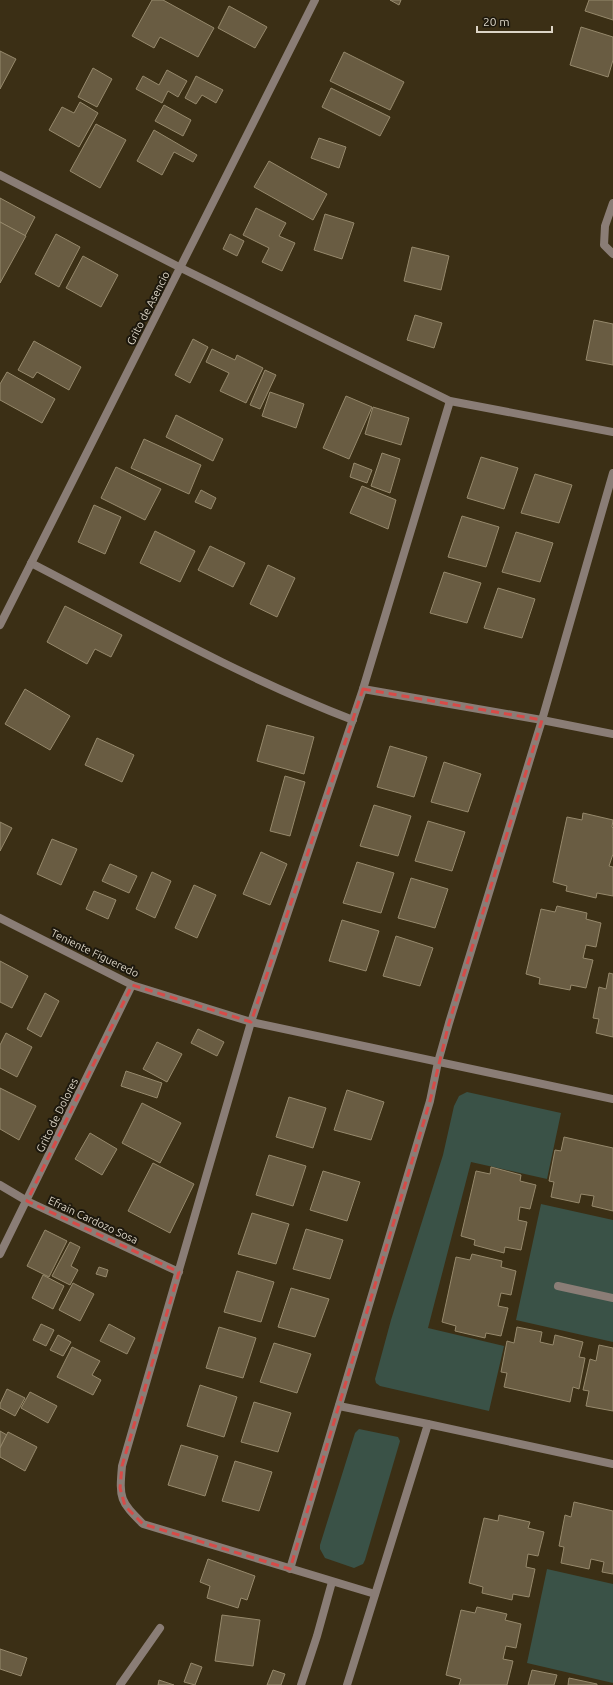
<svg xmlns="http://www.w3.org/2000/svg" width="613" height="1685" font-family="Ubuntu,sans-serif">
<rect width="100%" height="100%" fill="#3b2f15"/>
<g fill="#3a5247">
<path d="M467,1092L561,1113L547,1179L471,1162L428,1328L504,1346L489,1411L380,1386L376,1383L375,1379L391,1320L443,1155L454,1106L459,1096Z"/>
<path d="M541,1204L613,1220V1342L516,1320Z"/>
<path d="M359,1429L398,1437L400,1441L365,1560L363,1564L354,1568L325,1558L320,1549V1545L355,1433Z"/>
<path d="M547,1569L613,1584V1683L527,1663Z"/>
</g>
<g fill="#695c42" stroke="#96896c">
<path d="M152,0H163L214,28L198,57L160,37L154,48L132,36Z"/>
<path d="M390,0H401L399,5Z"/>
<path d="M589,0H613V20L585,11Z"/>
<path d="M229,6L267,27L255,48L218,28Z"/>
<path d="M581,27L613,37V60L608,77L570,65Z"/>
<path d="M0,51L16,59L0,89Z"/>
<path d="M344,52L404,82L390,110L330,81Z"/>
<path d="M93,68L112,79L97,107L78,97Z"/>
<path d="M167,70L187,81L178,97L168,91L162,103L136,89L143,76L159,85Z"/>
<path d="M196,76L223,90L216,103L202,95L196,104L185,98Z"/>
<path d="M331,88L390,117L380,136L322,107Z"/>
<path d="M80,102L98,113L79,147L49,130L62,107L74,113Z"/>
<path d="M164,105L191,120L183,136L155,121Z"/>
<path d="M96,124L126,140L100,188L70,171Z"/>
<path d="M154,130L197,155L193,162L174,152L162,175L137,161Z"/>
<path d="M319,138L346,147L339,168L311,158Z"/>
<path d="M269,161L327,194L313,220L254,187Z"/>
<path d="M0,198L35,217L25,236L0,222Z"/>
<path d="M256,208L286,223L279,236L295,243L282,271L262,262L269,248L243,235Z"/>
<path d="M325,214L354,223L342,259L314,250Z"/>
<path d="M0,222L26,236L0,283Z"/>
<path d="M56,234L80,247L59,287L35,274Z"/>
<path d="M230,234L244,241L237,256L223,249Z"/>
<path d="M412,247L449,256L441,290L404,281Z"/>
<path d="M83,256L118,275L101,307L66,288Z"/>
<path d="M415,315L442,323L434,348L407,340Z"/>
<path d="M594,320L613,324V365L586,360Z"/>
<path d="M193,339L208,347L190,383L175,375Z"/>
<path d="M34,341L81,367L69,390L37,372L33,378L18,370Z"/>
<path d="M212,349L235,360L237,355L263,368L246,403L220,391L229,373L206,362Z"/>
<path d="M265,370L276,375L260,409L250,405Z"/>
<path d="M7,372L55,399L42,423L0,400V384Z"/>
<path d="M270,392L304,404L296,428L262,416Z"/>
<path d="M346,396L372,407L349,459L323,448Z"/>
<path d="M373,407L409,418L401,445L365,434Z"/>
<path d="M176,415L223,439L213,461L166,437Z"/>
<path d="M144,439L201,465L189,494L131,468Z"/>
<path d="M382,453L400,459L390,493L371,486Z"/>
<path d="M481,457L518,468L504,509L467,498Z"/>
<path d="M354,463L372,470L367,483L350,477Z"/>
<path d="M116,467L161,489L145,520L101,498Z"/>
<path d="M535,474L572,485L559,523L521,513Z"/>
<path d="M362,486L396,500L388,529L350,513Z"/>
<path d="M201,490L216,498L211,509L195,502Z"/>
<path d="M94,505L121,517L105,554L78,542Z"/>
<path d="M462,516L499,527L486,567L448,557Z"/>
<path d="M155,531L195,551L180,582L140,563Z"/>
<path d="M516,532L553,543L540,582L502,572Z"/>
<path d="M210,546L245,563L233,587L198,570Z"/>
<path d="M268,565L295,578L277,617L250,604Z"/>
<path d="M444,572L481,583L467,623L430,613Z"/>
<path d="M498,588L535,599L522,638L484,628Z"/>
<path d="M65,606L122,635L111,657L95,649L87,664L47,642Z"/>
<path d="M25,689L70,716L50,750L5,724Z"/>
<path d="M267,725L314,737L304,774L257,761Z"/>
<path d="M97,738L134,755L122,782L85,765Z"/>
<path d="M390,746L427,757L414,797L377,787Z"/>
<path d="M444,762L481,774L468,812L431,802Z"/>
<path d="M285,776L305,782L290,836L270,831Z"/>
<path d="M374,805L411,816L398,856L360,846Z"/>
<path d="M583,813L613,820L612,827L613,828V854L609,866L613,867V896L597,893L596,898L566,891L567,886L553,882L567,817L582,820Z"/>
<path d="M428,821L465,832L452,871L415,861Z"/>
<path d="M0,822L12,828L0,851Z"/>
<path d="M52,839L77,849L61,885L37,874Z"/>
<path d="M261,852L287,864L270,905L243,894Z"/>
<path d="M357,862L394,873L381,913L343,903Z"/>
<path d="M110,864L137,876L129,893L102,881Z"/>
<path d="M152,872L171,881L155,918L136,909Z"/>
<path d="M411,878L448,889L435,928L398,918Z"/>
<path d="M194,885L216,895L197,938L175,928Z"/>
<path d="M94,891L116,900L108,919L86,909Z"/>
<path d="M557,906L587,913L586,919L601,923L596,947L586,945L583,958L593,960L586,988L571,985L570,990L539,984L540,978L526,974L541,909L555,912Z"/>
<path d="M342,920L379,931L366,971L329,961Z"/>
<path d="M396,936L433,948L420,986L383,976Z"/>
<path d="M0,961L28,976L12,1008L0,1002Z"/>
<path d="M609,973L613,974V1037L596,1033L599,1019L593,1018L599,987L606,989Z"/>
<path d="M45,993L59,1001L41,1037L27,1029Z"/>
<path d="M198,1029L224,1042L217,1056L191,1043Z"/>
<path d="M6,1033L32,1047L17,1077L0,1068V1045Z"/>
<path d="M157,1042L182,1054L167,1082L143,1069Z"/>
<path d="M126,1071L162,1083L157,1098L121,1086Z"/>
<path d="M0,1088L36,1106L19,1140L0,1129Z"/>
<path d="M347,1090L384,1102L371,1140L334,1130Z"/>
<path d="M289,1097L326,1108L313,1148L276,1137Z"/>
<path d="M142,1103L181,1123L160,1163L122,1143Z"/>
<path d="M90,1133L117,1149L102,1175L75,1159Z"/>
<path d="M564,1137L613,1148V1211L592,1206L594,1196L581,1194L579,1203L551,1197L554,1182L549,1181L555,1150L561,1151Z"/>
<path d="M269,1155L306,1166L293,1206L256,1195Z"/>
<path d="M153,1163L194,1184L170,1233L128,1211Z"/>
<path d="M491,1167L521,1175L520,1181L536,1185L530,1209L520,1207L518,1220L527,1222L521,1250L505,1247L504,1253L474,1245L475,1240L461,1236L476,1171L490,1174Z"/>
<path d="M323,1171L360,1182L347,1221L310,1210Z"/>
<path d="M252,1213L289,1224L276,1264L238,1254Z"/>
<path d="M306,1229L343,1240L330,1279L293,1269Z"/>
<path d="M45,1230L67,1241L49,1277L27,1266Z"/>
<path d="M70,1242L80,1247L71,1266L78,1270L70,1285L52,1276Z"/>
<path d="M472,1254L502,1261L501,1267L516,1271L511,1295L501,1293L498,1306L508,1308L501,1336L486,1333L485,1338L455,1331L456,1326L442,1322L456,1257L470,1260Z"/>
<path d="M99,1267L108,1270L106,1277L96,1274Z"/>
<path d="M237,1271L274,1282L261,1322L224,1312Z"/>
<path d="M43,1275L64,1286L53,1309L32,1298Z"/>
<path d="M73,1283L94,1294L80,1321L59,1310Z"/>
<path d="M291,1288L329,1299L315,1337L278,1327Z"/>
<path d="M41,1324L54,1330L46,1346L33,1340Z"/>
<path d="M109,1324L135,1338L127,1354L100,1341Z"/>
<path d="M219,1327L256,1338L243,1378L206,1368Z"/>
<path d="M517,1327L542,1332L540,1342L553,1345L555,1335L583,1342L579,1357L585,1358L579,1389L573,1387L570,1402L504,1387L507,1373L501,1372L507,1341L514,1343Z"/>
<path d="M58,1335L71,1342L63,1356L50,1350Z"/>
<path d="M274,1343L311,1354L297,1393L260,1382Z"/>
<path d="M599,1345L613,1348V1411L586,1406L589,1391L583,1390L590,1359L596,1361Z"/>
<path d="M72,1347L100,1361L92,1375L101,1380L93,1395L57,1377Z"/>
<path d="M200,1385L237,1397L224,1437L187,1426Z"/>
<path d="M7,1389L25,1398L15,1416L0,1408V1404Z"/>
<path d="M30,1392L57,1406L48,1423L21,1408Z"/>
<path d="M254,1402L291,1413L278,1452L241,1442Z"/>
<path d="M0,1431L7,1435L0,1448Z"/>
<path d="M8,1432L37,1447L25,1471L0,1457V1448Z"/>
<path d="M181,1445L218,1456L205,1496L168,1485Z"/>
<path d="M235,1461L272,1472L259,1511L222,1501Z"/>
<path d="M574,1502L613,1511V1574L602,1572L604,1562L591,1559L589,1569L561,1563L564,1547L559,1546L565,1515L571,1517Z"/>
<path d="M499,1515L530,1522L528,1528L544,1532L538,1556L528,1554L526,1567L535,1569L529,1597L513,1594L512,1600L482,1593L483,1587L469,1583L484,1518L498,1521Z"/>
<path d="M208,1559L255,1576L247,1600L241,1598L238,1608L207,1598L210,1586L200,1582Z"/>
<path d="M477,1607L507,1614L505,1620L521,1624L516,1648L506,1646L503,1659L513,1661L507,1685H459L461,1679L446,1675L461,1610L475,1613Z"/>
<path d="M222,1615L260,1620L253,1666L215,1661Z"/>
<path d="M0,1649L27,1658L21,1676L0,1669Z"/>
<path d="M191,1663L202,1667L195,1685L184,1682Z"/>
<path d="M273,1670L285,1674L281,1685H267Z"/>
<path d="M532,1670L557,1675L554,1685H528Z"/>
<path d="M569,1678L597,1684V1685H568Z"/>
<path d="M159,1680L174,1685H158Z"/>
</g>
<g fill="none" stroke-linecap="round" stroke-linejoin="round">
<g stroke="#8a7d76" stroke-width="8">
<path d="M613,203L605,226L604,245L613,254"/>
<path d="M558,1286L613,1298"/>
</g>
<g stroke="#8a7d76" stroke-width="8">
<path d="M0,175L181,268L450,401L613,432"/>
<path d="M31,563C137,618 241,677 353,720"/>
<path d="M0,625L315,0"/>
<path d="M363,689L542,720L613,734"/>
<path d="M0,918L132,985L251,1022L613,1099"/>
<path d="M0,1185L27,1201L179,1272"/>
<path d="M0,1254L132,985"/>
<path d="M339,1406L428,1424L613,1464"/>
<path d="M290,1569L430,1101L438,1062L449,1023L542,720L613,473"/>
<path d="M375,1594L143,1524C120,1501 119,1499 122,1466L251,1022L363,689L450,401"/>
<path d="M120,1685L160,1628"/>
<path d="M301,1685L317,1636L332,1582"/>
<path d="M347,1685L428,1424"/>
</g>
</g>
<path fill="none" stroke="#d74b48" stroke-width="3" stroke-dasharray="8 5" stroke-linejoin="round" d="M363,689L542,720L449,1023L430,1101L290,1569L143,1524L125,1506L120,1488L122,1466L179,1272L27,1201L132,985L251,1022Z"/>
<g text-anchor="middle" stroke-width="4" stroke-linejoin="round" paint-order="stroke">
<g font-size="11" fill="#dcd5c6" stroke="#1d180d">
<text transform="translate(148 308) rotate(-63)" y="4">Grito de Asencio</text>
<text transform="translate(95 953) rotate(26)" y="4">Teniente Figueredo</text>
<text transform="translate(57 1115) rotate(-64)" y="4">Grito de Dolores</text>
<text transform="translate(93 1220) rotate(25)" y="4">Efrain Cardozo Sosa</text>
</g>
</g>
<path d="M477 26v6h75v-6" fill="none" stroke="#dcd5c6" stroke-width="2"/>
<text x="483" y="26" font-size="12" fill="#dcd5c6" stroke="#1d180d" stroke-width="3" paint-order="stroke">20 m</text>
</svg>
